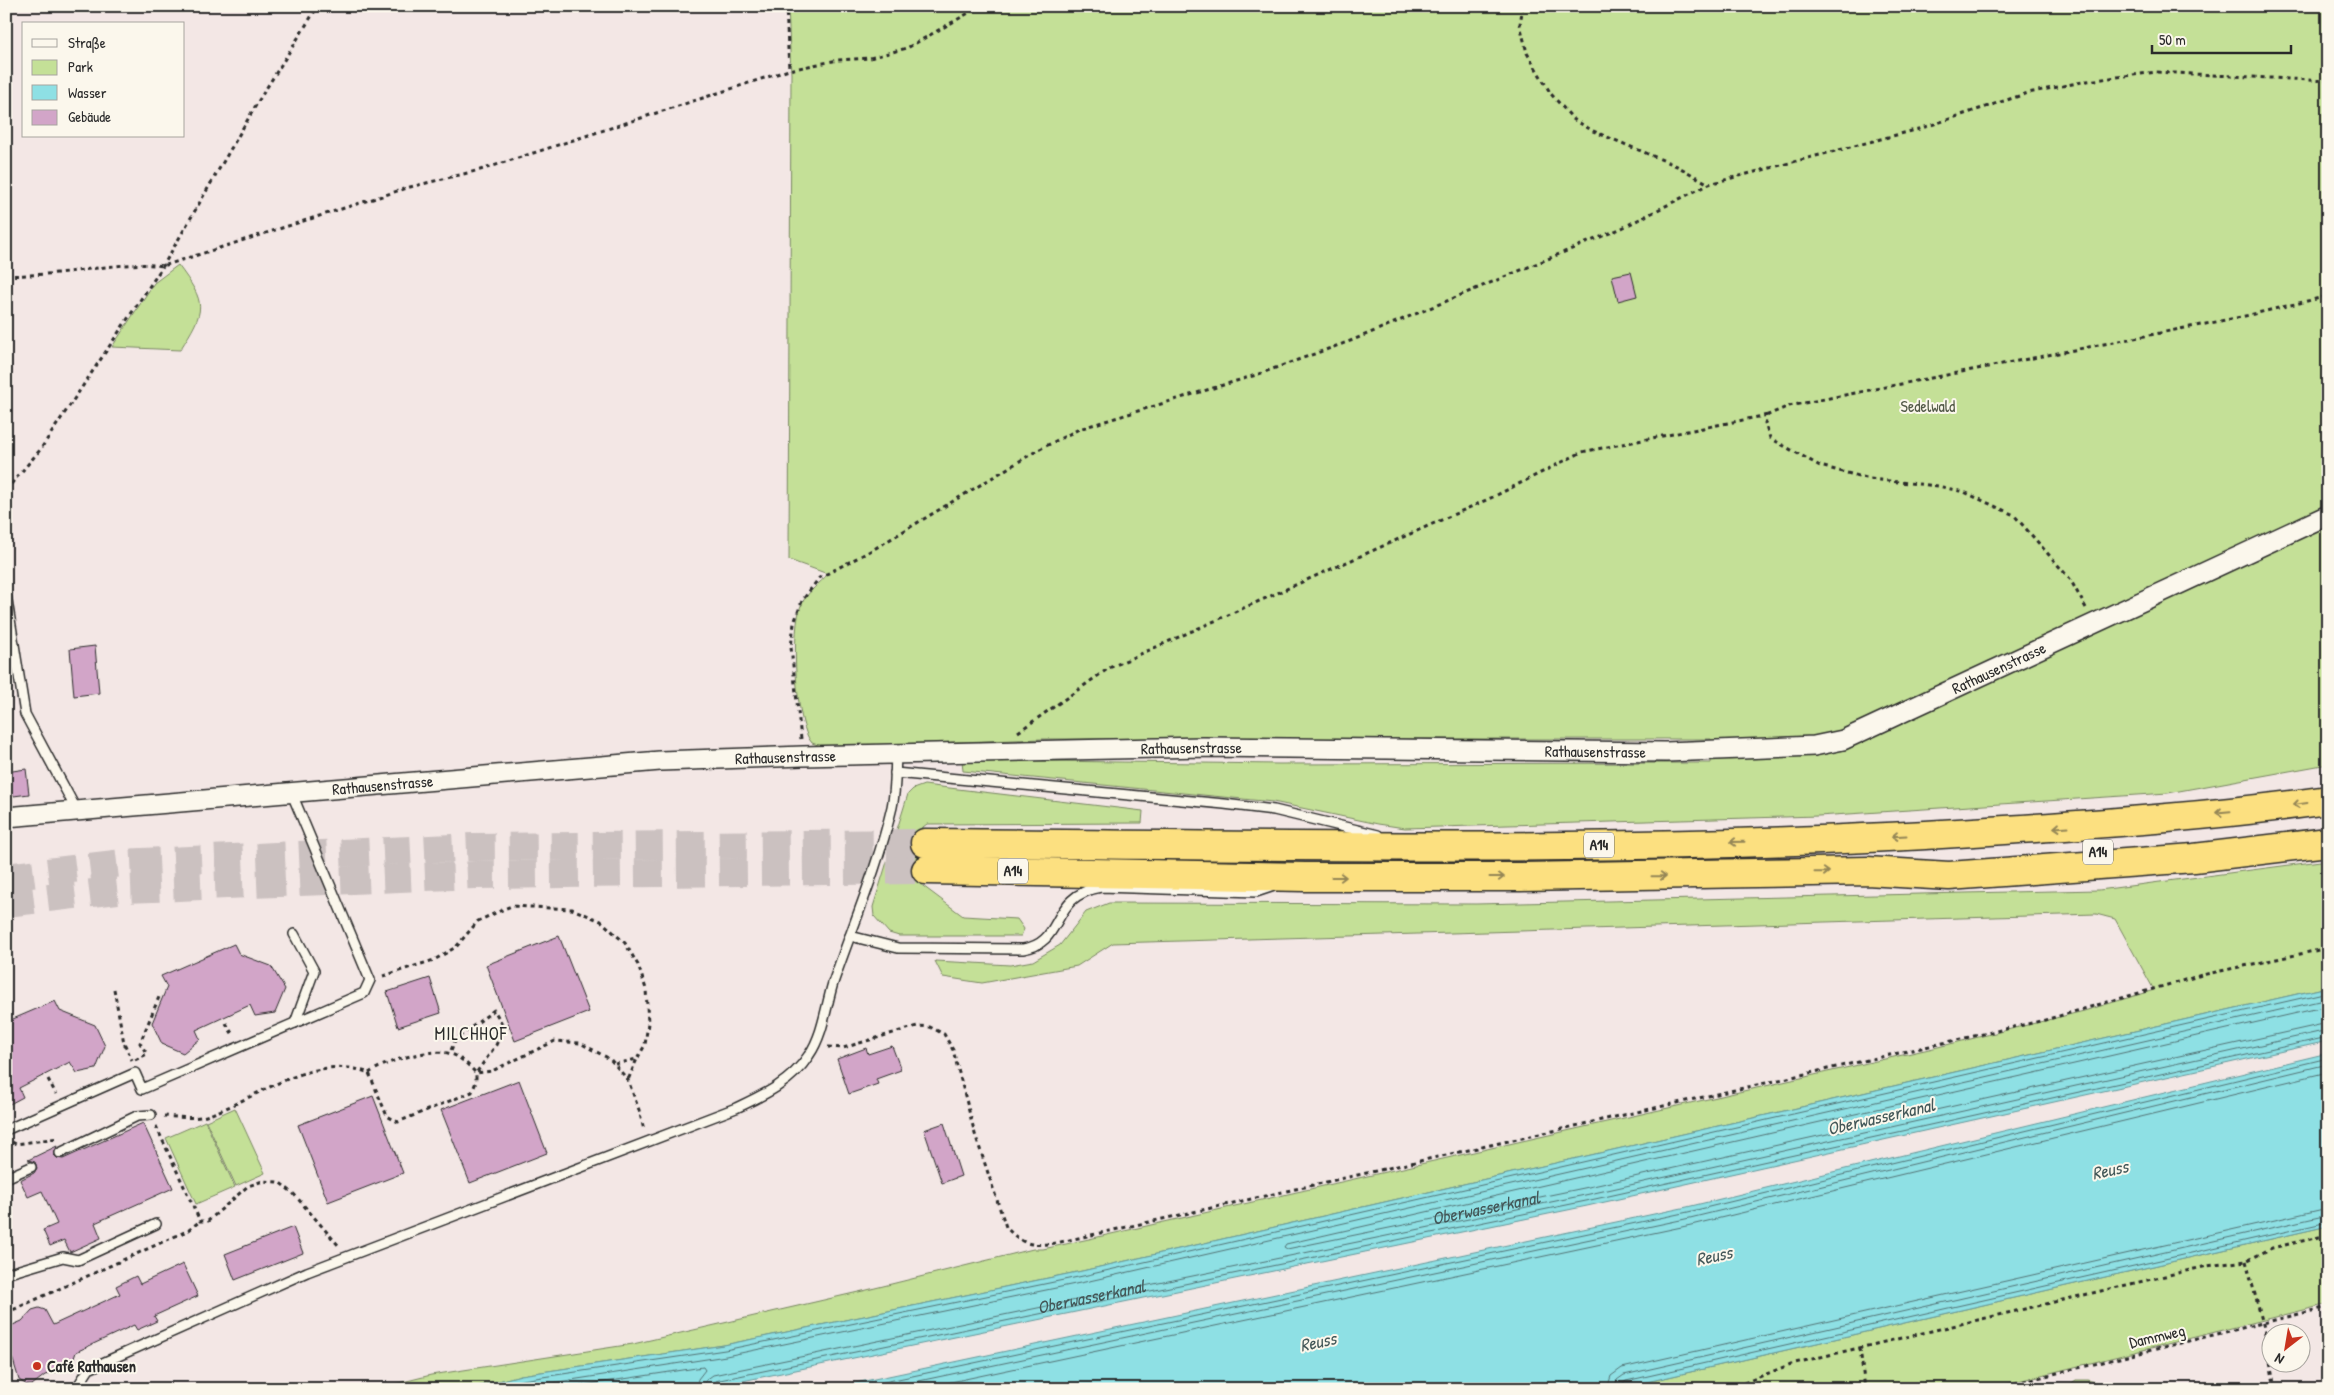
<svg xmlns="http://www.w3.org/2000/svg" width="2334" height="1395" font-family="'Patrick Hand',sans-serif">
<rect width="100%" height="100%" fill="#f3e7e5"/>
<filter id="ink" filterUnits="userSpaceOnUse"><feTurbulence type="fractalNoise" baseFrequency=".02" numOctaves="2"/><feDisplacementMap in="SourceGraphic" scale="10" xChannelSelector="R" yChannelSelector="G"/><feConvolveMatrix kernelMatrix="1 2 1 2 8 2 1 2 1" color-interpolation-filters="sRGB"/></filter>
<g filter="url(#ink)">
<g fill="#c4e097" stroke="#788661">
<path d="M788,6H2328V764L2168,793L1818,816L1405,828L1378,824L1273,802L963,771L962,760L1279,764L1711,763V739H1042L877,745L821,746L812,743C795,725 790,627 802,603C808,592 820,583 828,574L789,560L791,74Z"/>
<path d="M178,265C207,304 206,309 180,350L112,347L154,283Z"/>
<path d="M924,785L1143,811L1142,823L927,824L923,827L919,883L963,916L1017,919L1024,929L1021,936H899L889,933L874,916L873,907L908,794L913,789Z"/>
<path d="M2328,860V987L1082,1271L724,1345L521,1375L469,1389H375L431,1375L633,1344L867,1290L1033,1249H1043L1089,1239L1938,1047L2084,1011L2154,990L2115,919L2096,914L1113,943L1077,966L982,983L943,977L935,961L1010,965L1033,961L1060,945L1086,912L1109,903L1476,904L2099,890Z"/>
<path d="M235,1108L265,1173L236,1186L206,1121Z"/>
<path d="M205,1121L235,1187L196,1204L166,1138Z"/>
<path d="M2328,1226V1304L1986,1389H1616Z"/>
<path d="M2076,1380H2087L2123,1389H2063Z"/>
</g>
<g fill="#8ee0e4" stroke="#66989a">
<path d="M2328,987V1041L1587,1206L704,1389H469L521,1375L724,1345L1082,1271Z"/>
<path d="M2328,1053V1226L1616,1389H827L1687,1207Z"/>
</g>
<g fill="none" stroke-linecap="round" stroke-linejoin="round">
<g stroke="#537375" stroke-width="1">
<path id="s1" d="M2328,1006L1286,1244L1284,1247L1287,1249L1584,1188L2328,1023"/>
<path d="M489,1389L522,1380L725,1350L1083,1276L2328,992"/>
<path d="M513,1389L726,1356L1085,1282L2328,999"/>
<path d="M557,1389L703,1367L705,1370L698,1379L696,1389"/>
<path id="s2" d="M704,1389L706,1380L713,1375L1585,1195L2328,1030"/>
<path d="M710,1389L711,1384L715,1381L1586,1201L2328,1037"/>
<path d="M851,1389L1688,1212L2328,1058"/>
<path d="M881,1389L1690,1218L2328,1064"/>
<path d="M918,1389L1691,1225L2328,1072"/>
<path d="M1607,1389L1611,1376L1622,1368L2328,1208"/>
<path d="M1614,1389L1617,1380L1624,1375L2328,1215"/>
<path d="M1621,1389L1622,1384L1626,1381L2328,1222"/>
</g>
</g>
<g fill="#d2a5c8" stroke="#2b2b2b">
<path d="M1631,272L1637,296L1618,301L1612,276Z"/>
<path d="M95,646L99,693L74,696L70,649Z"/>
<path d="M26,769L29,794L6,797V772Z"/>
<path d="M559,936L589,1012L515,1041L486,965Z"/>
<path d="M234,944L239,954L271,966L285,989L275,1013L255,1016L250,1005L196,1030L200,1039L183,1053L162,1044L152,1023L167,987L161,976Z"/>
<path d="M430,978L441,1013L398,1027L387,992Z"/>
<path d="M55,1001L60,1011L95,1025L105,1046L96,1069L77,1073L70,1062L19,1088L23,1097L6,1106V1022Z"/>
<path d="M892,1046L901,1070L876,1079L878,1084L849,1094L837,1059L866,1048L868,1054Z"/>
<path d="M519,1080L547,1153L470,1183L441,1110Z"/>
<path d="M373,1096L403,1173L328,1202L298,1125Z"/>
<path d="M143,1123L173,1188L95,1223L101,1238L70,1252L64,1240L50,1246L43,1230L57,1224L42,1191L28,1197L20,1180L34,1173L37,1168L35,1162L28,1160L57,1146L54,1155L57,1158L63,1159Z"/>
<path d="M944,1123L961,1176L942,1183L924,1130Z"/>
<path d="M293,1227L303,1253L235,1280L225,1254Z"/>
<path d="M183,1264L198,1296L154,1316L157,1321L137,1330L134,1325L76,1352L72,1364L67,1369L45,1375L32,1385H27L19,1380L13,1360L6,1349V1328L22,1321L32,1310L39,1308L45,1310L53,1325L120,1294L116,1286L136,1276L140,1284Z"/>
</g>
<g fill="none" stroke-linecap="round" stroke-linejoin="round">
<g stroke="#cbc1c0" stroke-width="28" stroke-dasharray="28 14" stroke-linecap="butt">
<path d="M6,877L122,863L474,847L925,843"/>
<path d="M6,903L127,889L476,875L926,870"/>
</g>
<defs>
<g id="lane">
<path d="M6,594L25,714L77,811"/>
<path d="M895,773L1224,804L1274,810L1378,835"/>
<path d="M294,934L314,971L295,1023"/>
<path d="M850,936L898,948L1023,949C1066,943 1048,896 1101,887L1256,892L1274,886"/>
<path d="M6,1130L135,1073L142,1089L364,993L370,980L292,794"/>
<path d="M60,1153L137,1116L151,1115"/>
<path d="M6,1178L31,1167"/>
<path d="M6,1274L63,1257L78,1260L156,1224"/>
<path d="M76,1389L89,1369L307,1272L736,1108C764,1095 792,1082 809,1055C823,1035 826,1006 833,983C853,925 878,867 892,807C896,789 895,771 896,754"/>
</g>
<g id="street">
<path id="s3" d="M6,817L660,761L803,756L1203,747L1666,752L1814,746L1843,740L2328,515"/>
</g>
<g id="highway">
<path d="M925,843C1285,845 1646,855 2005,830C2113,823 2221,815 2328,800"/>
<path d="M926,870L1305,877H1521L1867,871L1949,876L2194,858L2328,842"/>
</g>
</defs>
<use href="#lane" stroke="#2b2b2b" stroke-width="12"/>
<use href="#street" stroke="#2b2b2b" stroke-width="22"/>
<use href="#highway" stroke="#2b2b2b" stroke-width="31"/>
<g stroke="#2b2b2b" stroke-width="3" stroke-dasharray="4 4" stroke-linecap="butt">
<path d="M786,6L789,70"/>
<path d="M1523,6L1520,24L1527,53L1551,94L1573,119L1593,131L1677,166L1709,184"/>
<path d="M6,276C23,275 40,275 57,273C92,270 128,261 163,266L410,187L484,169L789,70L838,60L870,58L907,48L981,6"/>
<path d="M6,490L40,450L163,266L259,100L318,6"/>
<path d="M2086,608L2070,579L2014,515L1964,492L1938,486L1870,479L1820,466L1770,438L1765,423L1768,415L1789,406L2241,317L2328,296"/>
<path d="M1018,732L1109,668L1493,497L1582,452L1768,415"/>
<path d="M801,739L791,647L794,623L802,601L819,578L874,549L1038,450L1079,429L1256,375L1353,340L1622,228L1709,184L1919,129L2028,93L2087,81L2156,72L2328,81"/>
<path d="M383,976L434,960L456,947L478,921L511,906L572,909L601,921L625,943L638,965L646,989L648,1023L645,1045L637,1059"/>
<path d="M114,989L124,1043L132,1060"/>
<path d="M226,1023L233,1035"/>
<path d="M828,1047L843,1048L917,1026L930,1027L944,1034L953,1050L975,1134L1006,1227C1023,1246 1032,1246 1056,1243L2045,1020L2202,975L2328,948"/>
<path d="M135,1060L147,1054L140,1043L159,997"/>
<path d="M615,1064L637,1059L628,1080"/>
<path d="M369,1073C386,1061 431,1047 451,1054C461,1057 469,1066 476,1073L492,1071L555,1041L580,1043L610,1059L628,1080L639,1110L644,1130"/>
<path d="M48,1079L56,1094"/>
<path d="M164,1116C176,1117 194,1119 206,1116C257,1099 313,1051 369,1073L387,1116L398,1122L472,1092L476,1082V1073L496,1045L504,1027L494,1010L455,1040L450,1053"/>
<path d="M156,1126L200,1221H208L248,1186L263,1181L279,1182L293,1193L339,1246"/>
<path d="M12,1142L16,1144L58,1138"/>
<path d="M2246,1261L2264,1328L2275,1389"/>
<path d="M6,1313L189,1230L200,1221"/>
<path d="M1860,1348L1865,1389"/>
<path d="M1729,1389L1791,1364L2207,1266L2246,1261L2272,1248L2328,1235"/>
<path d="M1992,1389L2328,1307"/>
</g>
<use href="#lane" stroke="#fbf7ec" stroke-width="9"/>
<use href="#street" stroke="#fbf7ec" stroke-width="19"/>
<use href="#highway" stroke="#fce080" stroke-width="28"/>
</g>
<defs><path id="oneway-shaft" d="M-6 0H5M1.5-3L5.5 0L1.5 3" fill="none" stroke-width="1.6" stroke-linecap="round" stroke-linejoin="round" transform="scale(1.25)"/></defs>
<g stroke="#948656">
<use href="#oneway-shaft" transform="translate(2300 804) rotate(172)"/>
<use href="#oneway-shaft" transform="translate(2223 812) rotate(175)"/>
<use href="#oneway-shaft" transform="translate(2061 827) rotate(176)"/>
<use href="#oneway-shaft" transform="translate(1899 836) rotate(177)"/>
<use href="#oneway-shaft" transform="translate(1737 842) rotate(179)"/>
<use href="#oneway-shaft" transform="translate(1822 872) rotate(-1)"/>
<use href="#oneway-shaft" transform="translate(1659 876) rotate(-1)"/>
<use href="#oneway-shaft" transform="translate(1339 877)"/>
<use href="#oneway-shaft" transform="translate(1497 877)"/>
</g>
</g>
<circle fill="#c8321e" stroke="#fbf7ec" stroke-width="2" cx="37" cy="1366" r="5"/>
<g text-anchor="middle" stroke-width="4" stroke-linejoin="round" paint-order="stroke">
<g fill="#fbf7ec" stroke="#696865" stroke-width="1">
<rect x="1584" y="832.5" width="30" height="25" rx="4"/>
<rect x="2083" y="839.5" width="30" height="25" rx="4"/>
<rect x="998" y="858.5" width="30" height="25" rx="4"/>
</g>
<g font-size="15" font-weight="bold" fill="#2b2b2b">
<text x="1599" y="850">A14</text>
<text x="2098" y="857">A14</text>
<text x="1013" y="876">A14</text>
</g>
<g font-size="16" fill="#515846" stroke="#fbf7ec">
<text x="1928" y="412">Sedelwald</text>
</g>
<g font-size="16" fill="#2b2b2b" stroke="#fbf7ec">
<text dy="6" stroke="none"><textPath href="#s3" startOffset="2012">Rathausenstrasse</textPath></text>
<text dy="6" stroke="none"><textPath href="#s3" startOffset="1188">Rathausenstrasse</textPath></text>
<text dy="6" stroke="none"><textPath href="#s3" startOffset="1592">Rathausenstrasse</textPath></text>
<text dy="6" stroke="none"><textPath href="#s3" startOffset="782">Rathausenstrasse</textPath></text>
<text dy="6" stroke="none"><textPath href="#s3" startOffset="378">Rathausenstrasse</textPath></text>
<text transform="translate(2157 1336) rotate(-13)" y="6">Dammweg</text>
</g>
<g font-size="16" font-weight="bold" fill="#2b2b2b" stroke="#fbf7ec" text-anchor="start">
<text x="47" y="1372">Café Rathausen</text>
</g>
<g font-size="18" letter-spacing="1" fill="#2b2b2b" stroke="#fbf7ec">
<text x="471" y="1040">MILCHHOF</text>
</g>
<g font-size="18" font-style="italic" fill="#445859" stroke="#fbf7ec">
<text transform="translate(1881 1117) rotate(-13)" y="6">Oberwasserkanal</text>
<text transform="translate(2110 1170) rotate(-12)" y="6">Reuss</text>
<text dy="6" stroke="none"><textPath href="#s1" startOffset="1279">Oberwasserkanal</textPath></text>
<text transform="translate(1714 1256) rotate(-12)" y="6">Reuss</text>
<text dy="6" stroke="none"><textPath href="#s2" startOffset="404">Oberwasserkanal</textPath></text>
<text transform="translate(1318 1342) rotate(-12)" y="6">Reuss</text>
</g>
</g>
<rect width="2334" height="1395" fill="none" stroke="#fbf7ec" stroke-width="25"/>
<rect x="12" y="12" width="2309" height="1370" fill="none" stroke="#2b2b2b" stroke-width="2" filter="url(#ink)"/>
<rect x="22" y="22" width="162" height="115" fill="#fbf7ec" stroke="#a8a59f"/>
<rect x="32" y="39" width="25" height="8" fill="#fbf7ec" stroke="#a8a59f"/>
<text x="68" y="48" font-size="15" fill="#2b2b2b">Straße</text>
<rect x="32" y="60" width="25" height="15" fill="#c4e097" stroke="#a8a59f"/>
<text x="68" y="72" font-size="15" fill="#2b2b2b">Park</text>
<rect x="32" y="85" width="25" height="15" fill="#8ee0e4" stroke="#a8a59f"/>
<text x="68" y="98" font-size="15" fill="#2b2b2b">Wasser</text>
<rect x="32" y="110" width="25" height="15" fill="#d2a5c8" stroke="#a8a59f"/>
<text x="68" y="122" font-size="15" fill="#2b2b2b">Gebäude</text>
<g transform="translate(2286 1348) rotate(211)"><circle r="24" fill="#fbf7ec" stroke="#a8a59f"/>
<path d="M0-4L9 19L0 12L-9 19Z" fill="#c8321e"/>
<text y="-8" font-size="14" font-weight="bold" text-anchor="middle" fill="#2b2b2b">N</text>
</g>
<path d="M2152 45v8h139v-8" fill="none" stroke="#2b2b2b" stroke-width="2.5"/>
<text x="2159" y="45" font-size="15" fill="#2b2b2b" stroke="#fbf7ec" stroke-width="4" paint-order="stroke">50 m</text>
</svg>
